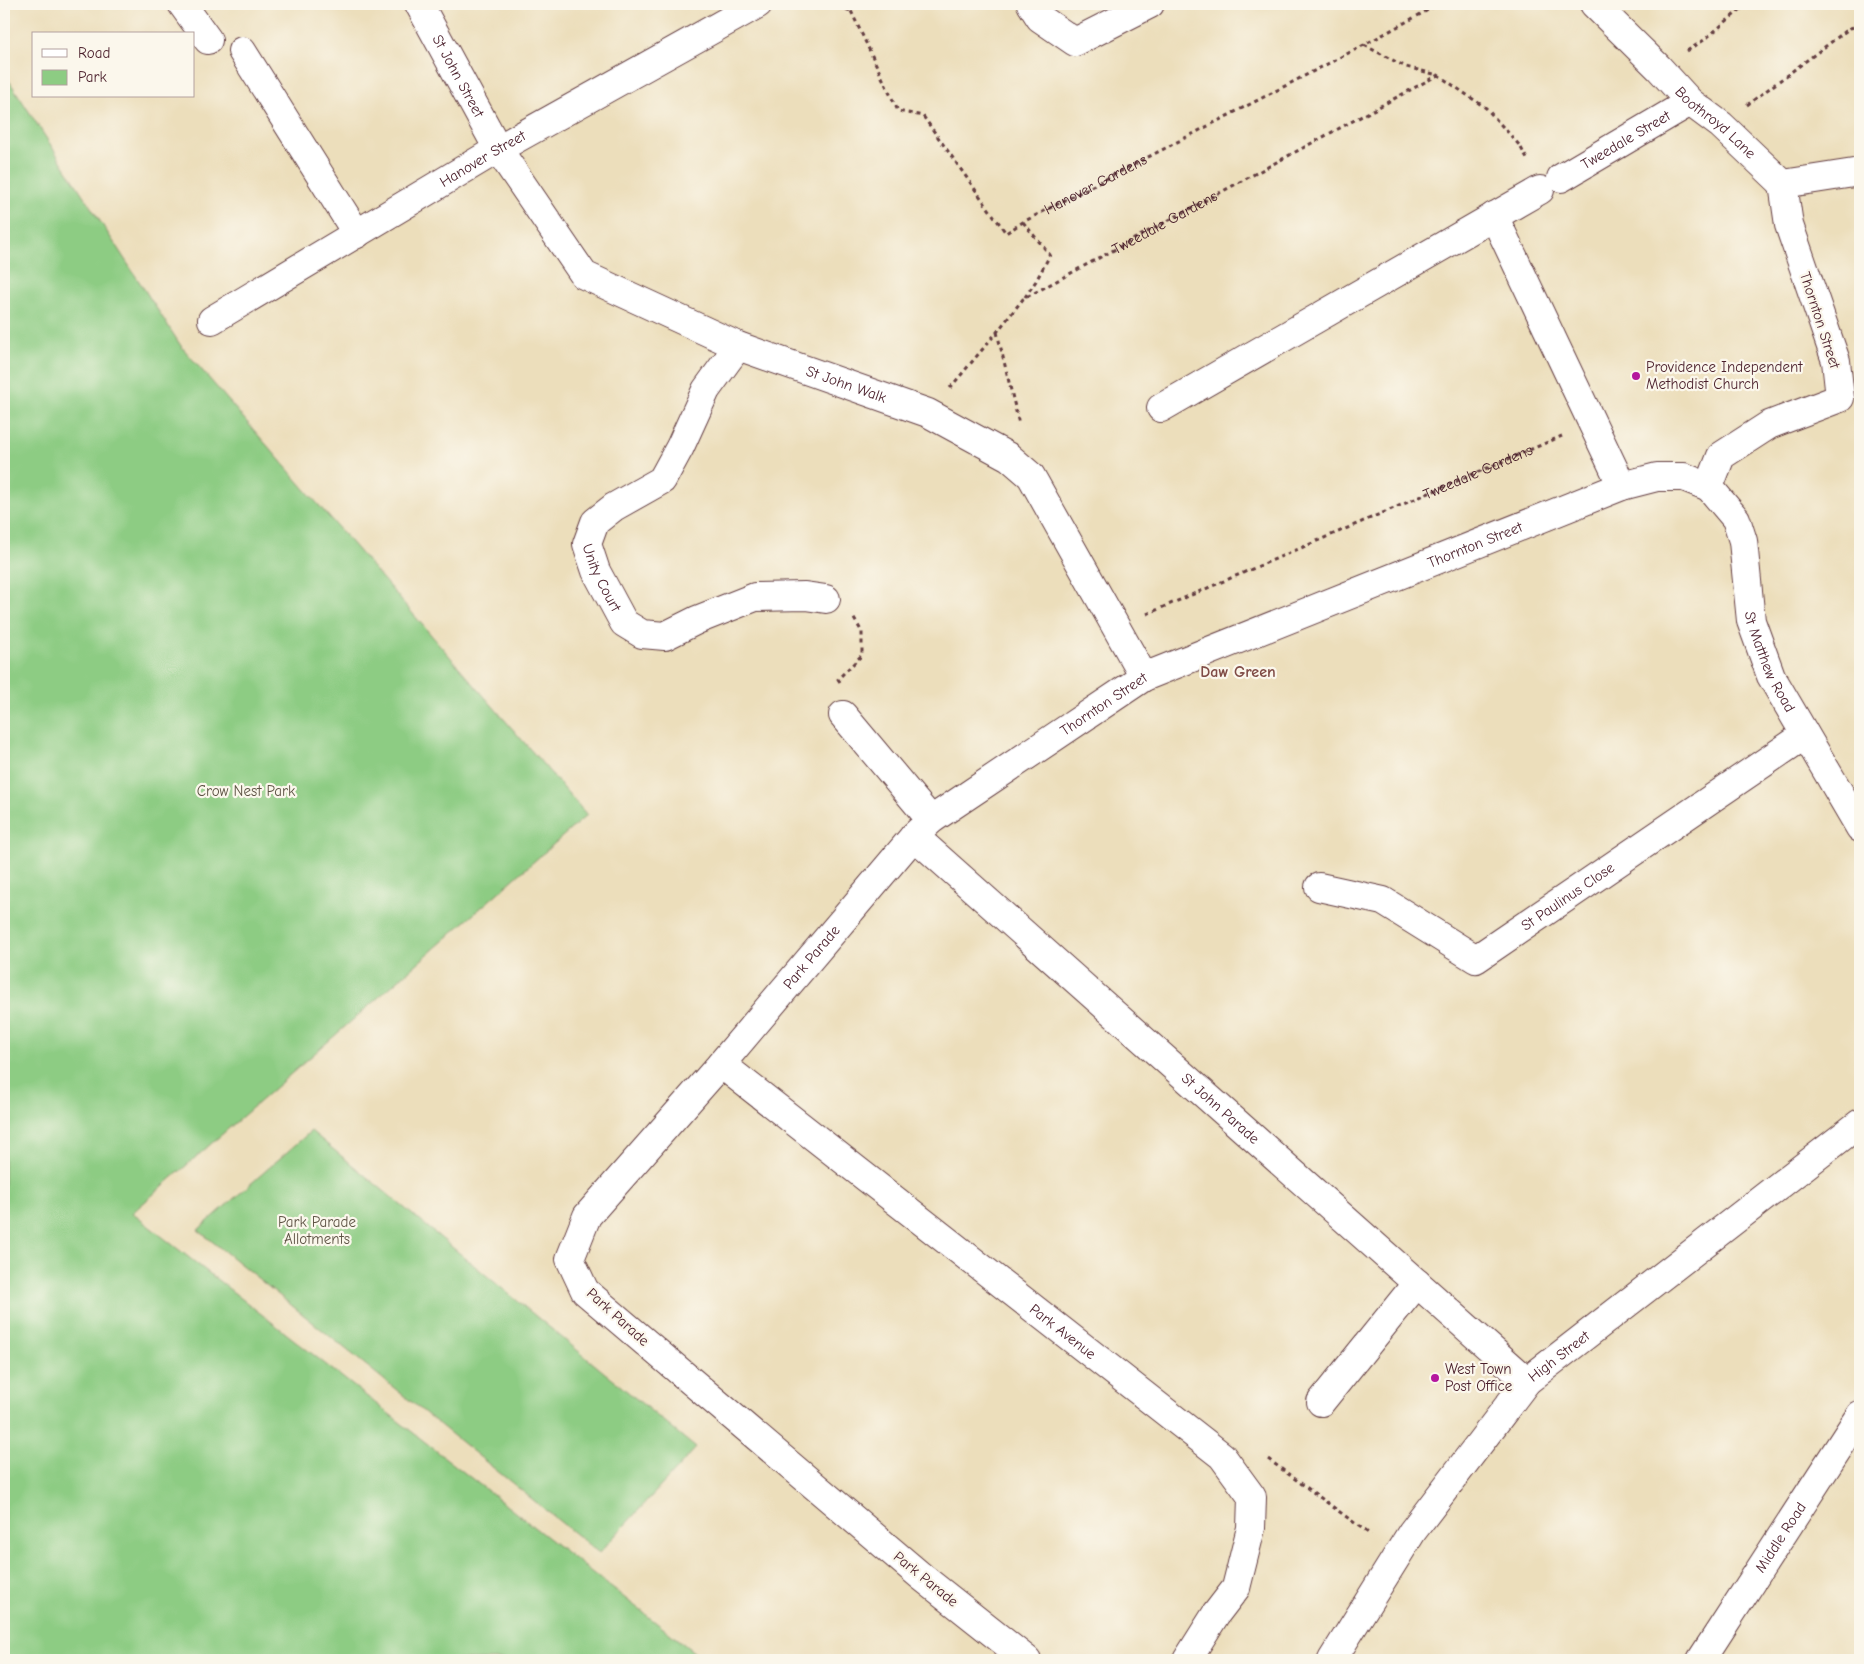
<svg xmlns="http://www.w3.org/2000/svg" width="1864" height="1664" font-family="'Comic Neue',sans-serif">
<rect width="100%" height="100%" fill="#fbf7ec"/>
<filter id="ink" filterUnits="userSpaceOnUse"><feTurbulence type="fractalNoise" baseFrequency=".02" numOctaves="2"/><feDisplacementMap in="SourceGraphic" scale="10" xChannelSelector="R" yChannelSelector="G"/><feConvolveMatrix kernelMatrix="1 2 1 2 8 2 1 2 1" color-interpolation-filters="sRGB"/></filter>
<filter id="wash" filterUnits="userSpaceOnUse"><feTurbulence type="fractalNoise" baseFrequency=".0096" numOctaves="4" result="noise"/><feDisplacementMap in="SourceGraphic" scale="20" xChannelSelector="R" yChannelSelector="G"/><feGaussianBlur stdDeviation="1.12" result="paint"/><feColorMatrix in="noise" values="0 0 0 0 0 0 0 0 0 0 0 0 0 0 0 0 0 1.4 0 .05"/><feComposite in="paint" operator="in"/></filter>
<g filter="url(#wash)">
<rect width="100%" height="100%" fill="#ecdebb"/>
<g fill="#8dcc83" stroke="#6c7657">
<path d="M4,73L181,346L587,815L132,1213L704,1660H4Z"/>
<path d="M311,1131L696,1448L599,1553L198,1230Z"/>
</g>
</g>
<g filter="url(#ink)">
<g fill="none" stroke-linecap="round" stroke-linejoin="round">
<defs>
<g id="minor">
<path d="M182,4L208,40"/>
<path id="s4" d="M419,4L498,149L584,275L738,346L928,413L1009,457L1031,476L1144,677"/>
<path d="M1031,4L1040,18L1075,42L1150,4"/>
<path id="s5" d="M1594,4L1659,68L1690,102L1721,125L1783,184L1860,172"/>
<path d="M242,51L357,234"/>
<path id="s6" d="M1561,178L1690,102"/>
<path d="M1494,216L1622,486"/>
<path id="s7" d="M212,320L498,149L758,4"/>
<path id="s8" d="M738,346L706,390L680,447L662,480L614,507L595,522L587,544L596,571L624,623L642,634L665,636L697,620L755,597L805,596L826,599"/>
<path d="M1161,408L1540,190"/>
<path id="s9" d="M1709,487L1736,519L1743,541L1751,621L1771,676L1860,828"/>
<path d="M843,715L931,820"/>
<path id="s10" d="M914,836L1527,1381"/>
<path id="s11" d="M1319,887L1383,901L1476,959L1805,735"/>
<path id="s12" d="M721,1064L1222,1456L1252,1497L1251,1528L1236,1588L1216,1614L1187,1660"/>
<path d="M1321,1402L1417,1283"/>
<path id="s13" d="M1027,1660L922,1577L585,1291L570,1259L587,1216L721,1064L914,836L931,820L1144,677L1622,486L1657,477H1684L1709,487L1721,456L1769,425L1840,398L1836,361L1789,225L1783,184"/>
<path id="s14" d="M1332,1660L1412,1532L1527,1381L1860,1123"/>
<path id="s15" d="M1701,1660L1860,1415"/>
</g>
</defs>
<use href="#minor" stroke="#623c41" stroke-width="30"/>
<g stroke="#623c41" stroke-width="3" stroke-dasharray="4 4" stroke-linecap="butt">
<path d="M831,4L851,11"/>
<path id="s1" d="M854,4L851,11L898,111L923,116L1006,233L1023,222L1364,45L1439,4"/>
<path d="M1364,45L1406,67L1438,75L1486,108L1520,146L1527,159"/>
<path d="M1687,51L1704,40L1747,4"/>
<path d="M1747,105L1850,28L1860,26"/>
<path d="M1023,222L1050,255L1036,281L1025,297"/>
<path d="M997,332L1019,424"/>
<path id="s2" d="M950,388L997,332L1023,299L1438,75"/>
<path id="s3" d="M1147,614L1562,436"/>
<path d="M840,682L838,679L862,655V632L853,617"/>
<path d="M1268,1459L1371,1535"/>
</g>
<use href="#minor" stroke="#fff" stroke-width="28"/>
</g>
</g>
<g fill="#b5179e" stroke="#fbf7ec" stroke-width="2">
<circle cx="1636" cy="376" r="5"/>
<circle cx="1435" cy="1378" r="5"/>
</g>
<g text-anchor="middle" stroke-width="4.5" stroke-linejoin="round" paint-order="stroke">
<g font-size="15" fill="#4a1f2b" stroke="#fbf7ec">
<text dy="5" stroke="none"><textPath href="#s4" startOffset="82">St John Street</textPath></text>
<text dy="5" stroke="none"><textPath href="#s5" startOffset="170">Boothroyd Lane</textPath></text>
<text dy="5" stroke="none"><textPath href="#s6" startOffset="75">Tweedale Street</textPath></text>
<text dy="5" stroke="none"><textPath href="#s7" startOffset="315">Hanover Street</textPath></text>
<text dy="5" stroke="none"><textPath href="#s1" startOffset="389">Hanover Gardens</textPath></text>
<text dy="5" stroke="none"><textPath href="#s2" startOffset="276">Tweedale Gardens</textPath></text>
<text transform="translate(1820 320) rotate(72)" y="5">Thornton Street</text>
<text dy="5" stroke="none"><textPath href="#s4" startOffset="602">St John Walk</textPath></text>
<text dy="5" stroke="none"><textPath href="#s3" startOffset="360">Tweedale Gardens</textPath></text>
<text dy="5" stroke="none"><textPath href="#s13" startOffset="1795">Thornton Street</textPath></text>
<text dy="5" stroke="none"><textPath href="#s8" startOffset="294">Unity Court</textPath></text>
<text dy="5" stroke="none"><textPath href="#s9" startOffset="190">St Matthew Road</textPath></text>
<text dy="5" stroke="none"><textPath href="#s13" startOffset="1390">Thornton Street</textPath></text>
<text dy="5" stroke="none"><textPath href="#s11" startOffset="286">St Paulinus Close</textPath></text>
<text dy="5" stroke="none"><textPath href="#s13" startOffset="1000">Park Parade</textPath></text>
<text dy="5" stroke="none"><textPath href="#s10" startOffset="410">St John Parade</textPath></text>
<text transform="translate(618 1317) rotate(42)" y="5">Park Parade</text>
<text dy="5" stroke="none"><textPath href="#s12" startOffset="434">Park Avenue</textPath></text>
<text dy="5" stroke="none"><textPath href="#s14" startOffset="381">High Street</textPath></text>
<text dy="5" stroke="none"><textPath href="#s15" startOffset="146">Middle Road</textPath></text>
<text transform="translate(926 1579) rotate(39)" y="5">Park Parade</text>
</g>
<g font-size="15" fill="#4a1f2b" stroke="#fbf7ec" text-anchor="start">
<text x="1646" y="372">Providence Independent<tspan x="1646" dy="17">Methodist Church</tspan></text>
<text x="1445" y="1374">West Town<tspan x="1445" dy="17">Post Office</tspan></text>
</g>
<g font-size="15" fill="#5e5345" stroke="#fbf7ec">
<text x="246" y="796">Crow Nest Park</text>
<text x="317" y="1227">Park Parade<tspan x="317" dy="17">Allotments</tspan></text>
</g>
<g font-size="16" font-weight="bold" fill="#804c46" stroke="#fbf7ec">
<text x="1238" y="677">Daw Green</text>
</g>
</g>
<rect width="1864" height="1664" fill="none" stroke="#fbf7ec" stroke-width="20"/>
<rect x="32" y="32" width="162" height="65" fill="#fbf7ec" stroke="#b4a19f"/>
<rect x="42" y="49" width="25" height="8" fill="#ffffff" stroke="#b4a19f"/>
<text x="78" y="58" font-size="15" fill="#4a1f2b">Road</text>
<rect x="42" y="70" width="25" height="15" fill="#8dcc83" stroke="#b4a19f"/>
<text x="78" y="82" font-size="15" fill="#4a1f2b">Park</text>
</svg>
